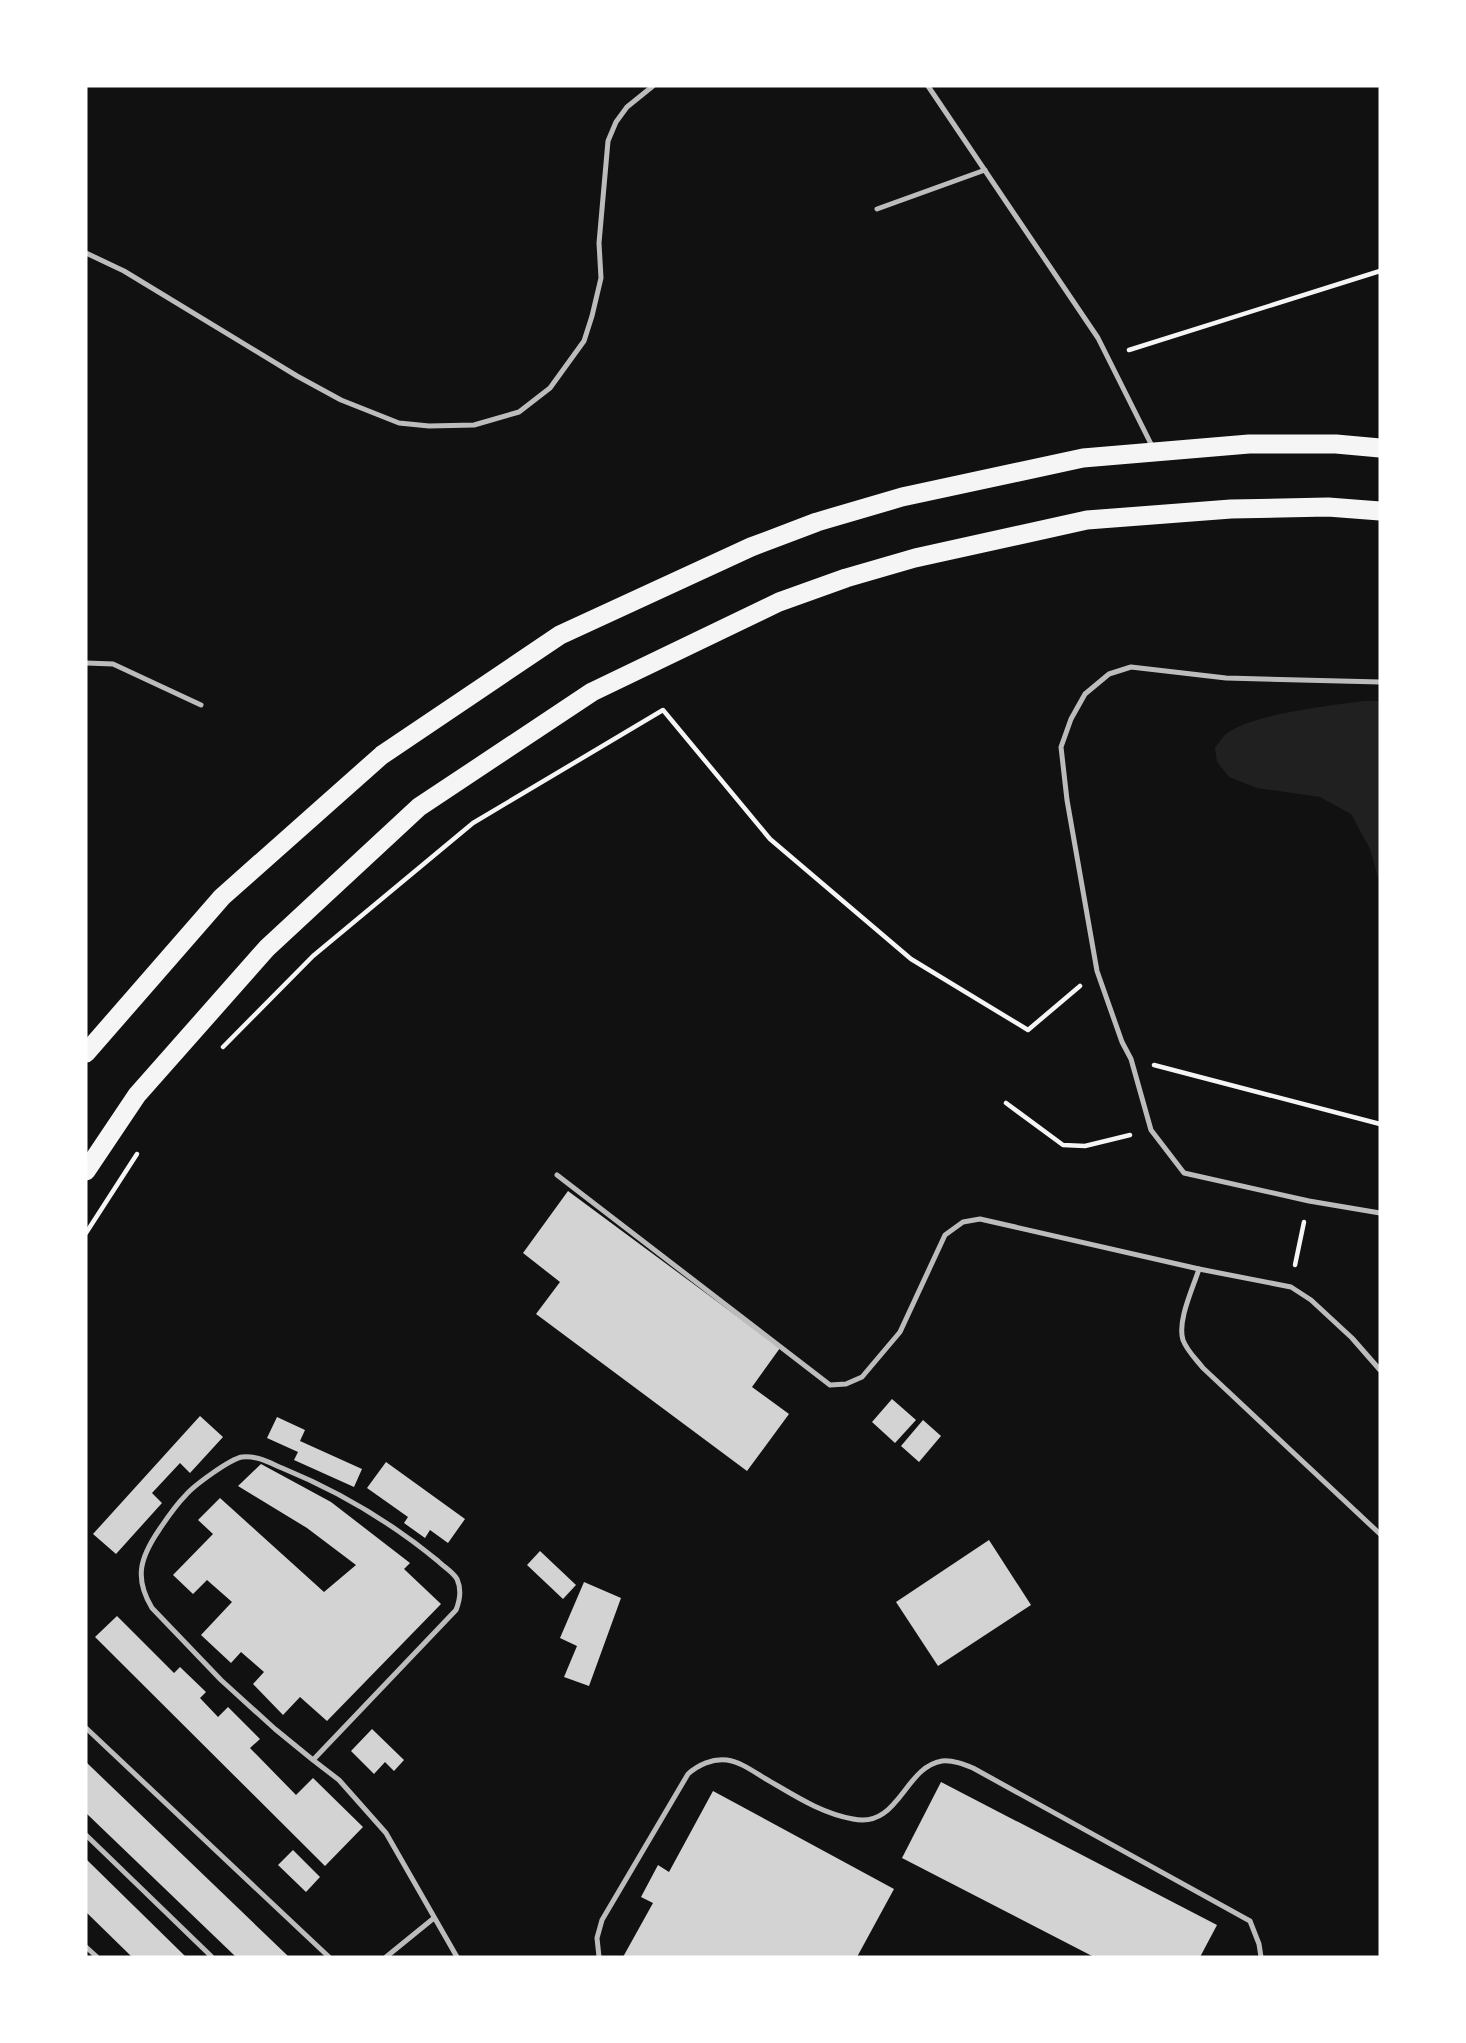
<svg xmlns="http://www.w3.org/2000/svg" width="1466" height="2043" font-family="Lora,serif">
<rect width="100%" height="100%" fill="#111"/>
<path fill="#202020" d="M1364,701H1380V949L1379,881L1370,849L1351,814L1320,797L1257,788L1229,777L1217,762L1215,748C1218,744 1221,739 1225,735C1246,715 1333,705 1364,701Z"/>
<g fill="#d3d3d3">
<path d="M568,1191L780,1348L752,1387L789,1414L747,1471L536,1314L560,1282L523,1253Z"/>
<path d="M892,1399L916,1420L895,1443L872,1422Z"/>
<path d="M200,1416L223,1437L190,1473L180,1463L152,1493L162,1503L116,1554L93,1534Z"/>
<path d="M277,1417L305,1430L300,1441L362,1469L354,1487L294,1460L298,1452L267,1438Z"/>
<path d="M923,1420L941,1436L919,1462L901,1446Z"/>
<path d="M386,1462L465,1519L448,1543L430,1530L425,1538L404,1523L408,1517L367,1488Z"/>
<path d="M261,1464L331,1502L410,1563L404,1569L441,1604L327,1721L300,1697L283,1715L253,1684L264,1672L241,1652L231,1663L201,1635L232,1602L207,1580L193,1594L173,1575L213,1534L198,1520L220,1498L324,1592L356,1565L307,1528L238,1486Z"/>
<path d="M989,1540L1031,1605L938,1666L896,1602Z"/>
<path d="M540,1551L576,1585L563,1599L527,1565Z"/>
<path d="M584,1582L621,1598L589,1686L564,1677L577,1646L560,1638Z"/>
<path d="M117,1616L174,1673L180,1667L206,1692L200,1698L218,1717L228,1707L260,1739L250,1748L296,1795L313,1778L363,1827L325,1866L95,1637Z"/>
<path d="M372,1729L404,1760L394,1771L385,1762L374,1774L351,1751Z"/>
<path d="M86,1762L289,1957H236L86,1813Z"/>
<path d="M941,1782L1217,1925L1200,1957H1094L902,1858Z"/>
<path d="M713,1791L894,1889L857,1957H623L653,1903L641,1897L658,1865L669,1872Z"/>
<path d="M293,1850L320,1877L306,1892L278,1865Z"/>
<path d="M86,1859L186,1957H132L86,1912Z"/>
</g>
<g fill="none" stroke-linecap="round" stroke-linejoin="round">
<g stroke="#f5f5f5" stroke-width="4.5">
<path d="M1129,350L1380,271"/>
<path d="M223,1047L313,956L473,823L663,710L770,839L911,959L1028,1030L1080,986"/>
<path d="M1154,1065L1380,1124"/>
<path d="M1006,1103L1063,1145L1085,1146L1130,1135"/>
<path d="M86,1233L137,1154"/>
<path d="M1295,1265L1304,1222"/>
</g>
<g stroke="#bcbcbc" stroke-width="5">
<path d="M928,86L1098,338L1153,448"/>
<path d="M877,209L985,170"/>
<path d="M86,253L124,271L297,376L341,400L399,423L429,426L474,425L519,412L550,388L584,341L592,316L601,278L599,243L608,141L616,122L627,107L653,86"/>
<path d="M86,663L113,664L201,705"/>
<path d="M1380,682L1226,678L1131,667L1109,674L1085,694L1071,719L1061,747L1067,800L1097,971L1122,1042L1131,1059L1151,1130L1184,1173L1309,1201L1380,1213"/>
<path d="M557,1175L830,1385L846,1384L862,1377L900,1332L945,1235L963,1222L980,1219L1199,1269L1291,1287L1311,1300L1352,1338L1380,1370"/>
<path d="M1199,1269C1193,1288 1177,1321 1183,1340C1187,1351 1196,1359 1203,1368L1380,1534"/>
<path d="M86,1728L329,1957"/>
<path d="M313,1760L275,1729L221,1680L152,1608C134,1578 140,1558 159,1530C167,1518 175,1506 185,1496C193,1486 230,1459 242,1457C256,1455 270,1463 282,1468C338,1491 392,1523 438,1561C444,1567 453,1572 457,1579C462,1590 460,1600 456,1610L313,1760L339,1780L386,1833L457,1957"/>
<path d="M86,1835L212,1957"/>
<path d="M86,1947L97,1957"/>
<path d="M386,1957L434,1918"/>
<path d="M599,1957L597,1938L602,1920L688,1774C698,1765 713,1758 727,1760C741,1762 754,1772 766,1779C794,1795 820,1813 853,1819C899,1829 904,1767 942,1761C953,1760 963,1764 973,1768L1250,1921L1259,1944L1261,1957"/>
</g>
<g stroke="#f5f5f5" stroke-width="19">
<path d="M86,1053L222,897L382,755L560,635L751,547L817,522L902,497L1083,458L1249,444H1336L1380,448"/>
<path d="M86,1171L137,1095L267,948L419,807L592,692L779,602L846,578L915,558L1087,520L1231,509L1328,507L1380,511"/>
</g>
</g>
<rect width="1466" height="2043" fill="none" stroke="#ffffff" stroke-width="175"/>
</svg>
